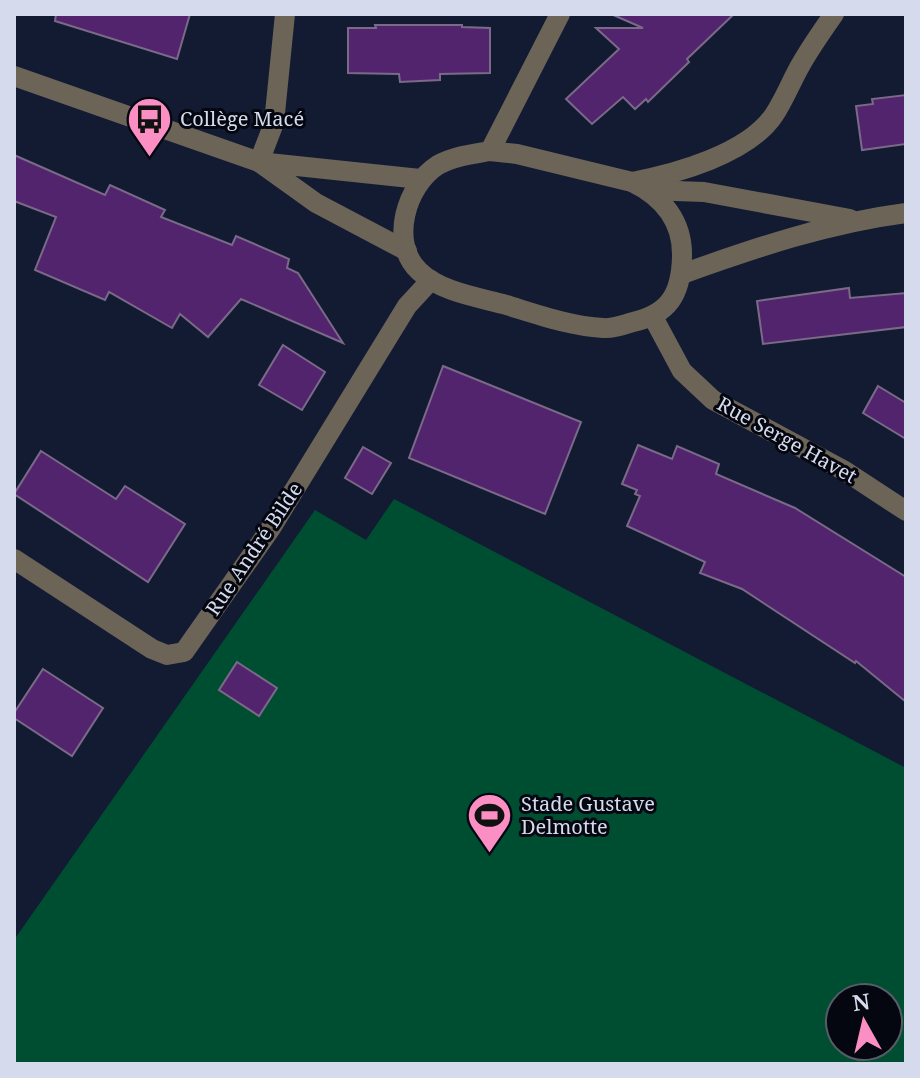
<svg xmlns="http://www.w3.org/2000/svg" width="920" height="1078" font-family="'Noto Serif',serif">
<rect width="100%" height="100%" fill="#131b33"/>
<path fill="#004e32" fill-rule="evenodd" d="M394,499L906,768V1064H14V940L315,510L366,540ZM840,998H888V1046H840Z"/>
<g fill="#52246e" stroke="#7a6a87" stroke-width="2">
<path d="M56,14H190L177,59L55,21Z"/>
<path d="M611,14H734L687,59L689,62L648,102L646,99L635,109L623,97L592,124L566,99L619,49L596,28H643Z"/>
<path d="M375,25H462V27L490,28V73L440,74V80L400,82L399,74L348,73V28H376Z"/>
<path d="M906,95V144L862,150L856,106L873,104L872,99Z"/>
<path d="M14,155L105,195L110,185L165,210L161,217L232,245L236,236L289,259L287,268L298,273L343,343L241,299L208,337L180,314L172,328L109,292L105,300L35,270L56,217L14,201Z"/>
<path d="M849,288L850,298L906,293V327L763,344L757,301Z"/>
<path d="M283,345L325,372L302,410L259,385Z"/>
<path d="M443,366L581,422L545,514L409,458Z"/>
<path d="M878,386L906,403V439L863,413Z"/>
<path d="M638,445L672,459L677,446L719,464L716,474L795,508L906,577V702L856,661L855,663L742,589L700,573L705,562L627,526L640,496L635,494L637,490L622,484Z"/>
<path d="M363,447L391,463L372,494L345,478Z"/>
<path d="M41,451L116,499L125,486L185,524L148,582L14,494Z"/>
<path d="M237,662L277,688L259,716L219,690Z"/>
<path d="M43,669L103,708L72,756L14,718V713Z"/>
</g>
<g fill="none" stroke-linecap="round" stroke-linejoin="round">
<g stroke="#6d6458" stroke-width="20">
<path d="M14,76L259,162L420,179"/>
<path d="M490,151L517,154L632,182C663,197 683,222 682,257C681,294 669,314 633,322C624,325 613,329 603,328C569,326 536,314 503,304C476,297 439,291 419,271C389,243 406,185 438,165C454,156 473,154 490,151Z"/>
<path d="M490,151L560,14"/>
<path d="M259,162L316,203L407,251"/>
<path d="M259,162L274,123L285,14"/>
<path d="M632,182C675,174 748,154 774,115C784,100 791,82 800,66C810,48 822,31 834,14"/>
<path d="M648,190L704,192L850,219"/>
<path d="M682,274C755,248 828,223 906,213"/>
<path d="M653,317L682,371L713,400L845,471L906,511"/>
<path d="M14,559L152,649L167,655L184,652L271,528L407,306L431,280"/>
</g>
</g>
<defs>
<symbol id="bus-pin" viewBox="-11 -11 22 30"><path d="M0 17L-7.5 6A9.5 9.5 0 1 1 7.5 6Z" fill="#fb8fc4" stroke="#040610"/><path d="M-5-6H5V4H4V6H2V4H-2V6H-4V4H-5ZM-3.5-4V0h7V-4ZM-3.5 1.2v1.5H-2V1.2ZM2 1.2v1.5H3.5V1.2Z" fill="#111"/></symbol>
<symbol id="stadium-pin" viewBox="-11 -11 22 30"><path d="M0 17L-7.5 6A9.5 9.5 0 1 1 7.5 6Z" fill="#fb8fc4" stroke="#040610"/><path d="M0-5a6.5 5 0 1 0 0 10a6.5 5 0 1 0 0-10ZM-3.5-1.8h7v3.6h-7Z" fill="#111"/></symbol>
</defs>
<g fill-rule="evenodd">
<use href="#bus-pin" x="124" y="94" width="51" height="69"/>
<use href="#stadium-pin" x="464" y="790" width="51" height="69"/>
</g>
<g text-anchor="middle" stroke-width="6" stroke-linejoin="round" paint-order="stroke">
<g font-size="20" fill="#d5dbec" stroke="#040610" text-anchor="start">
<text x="180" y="126">Collège Macé</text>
<text x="521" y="811">Stade Gustave<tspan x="521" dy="23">Delmotte</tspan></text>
</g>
<g font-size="20" fill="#d5dbec" stroke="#040610">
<text transform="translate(787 440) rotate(29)" y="7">Rue Serge Havet</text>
<text transform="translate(254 549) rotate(-56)" y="7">Rue André Bilde</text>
</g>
</g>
<rect width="920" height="1078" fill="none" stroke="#d5dbec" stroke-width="32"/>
<g transform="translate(864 1022) rotate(352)"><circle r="38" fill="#040610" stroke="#585b68" stroke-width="2"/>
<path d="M0-6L14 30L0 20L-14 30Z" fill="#fb8fc4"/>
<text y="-12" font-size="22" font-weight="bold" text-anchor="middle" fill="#d5dbec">N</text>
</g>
</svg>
